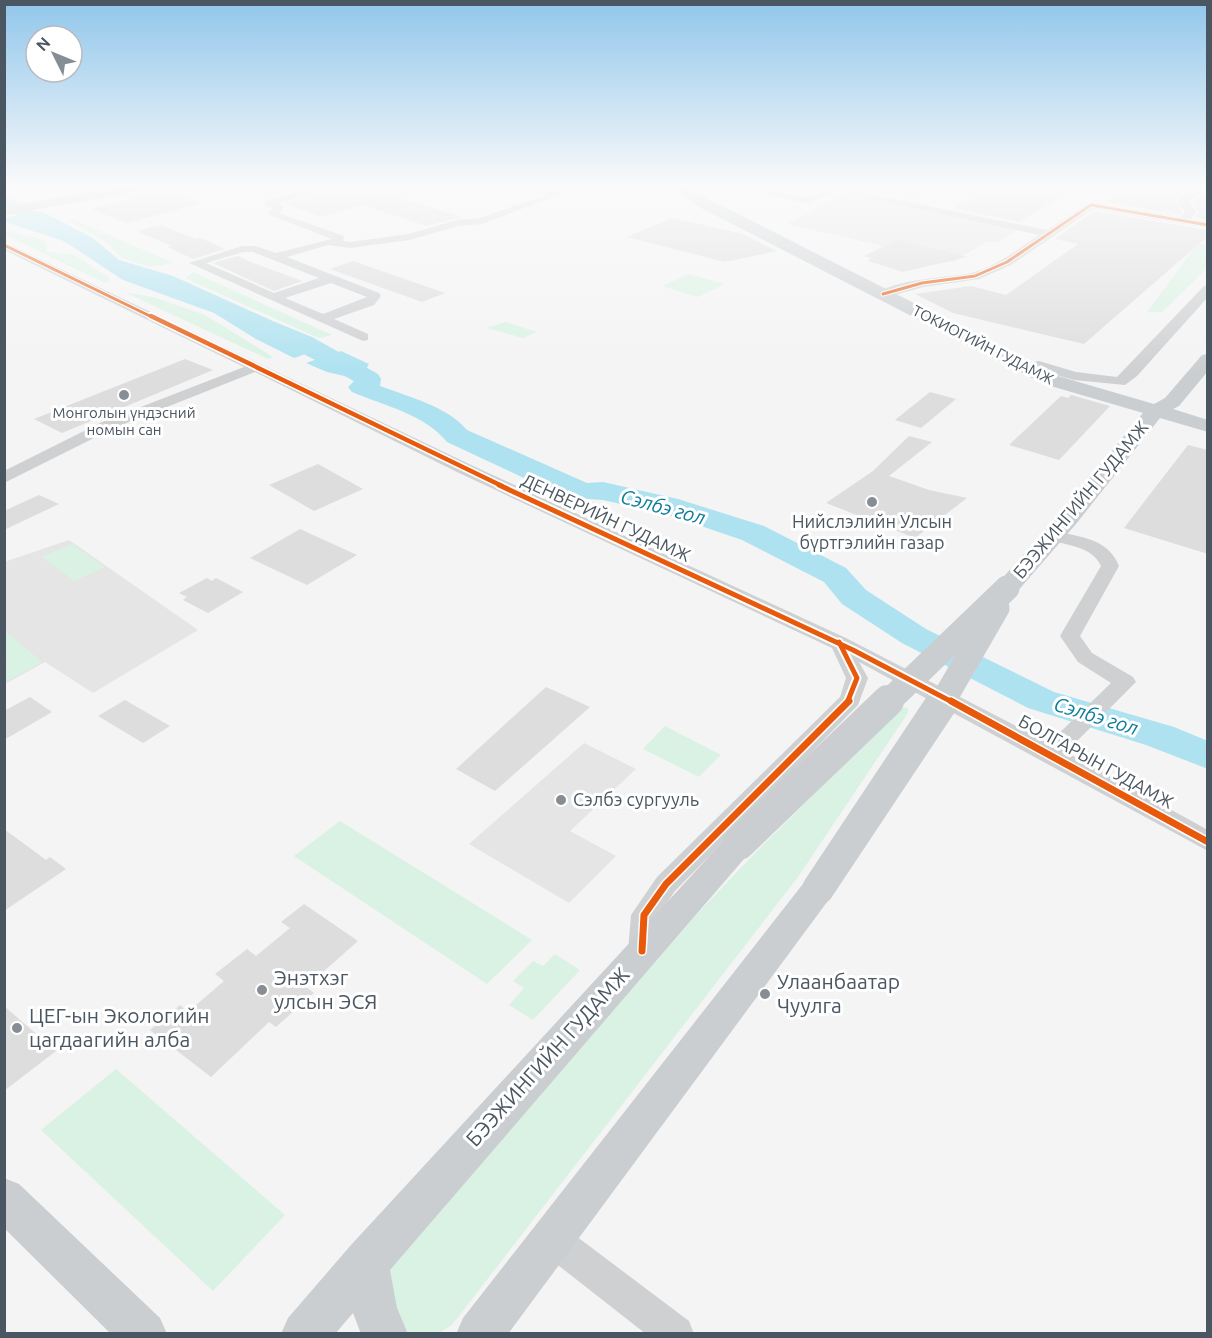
<svg xmlns="http://www.w3.org/2000/svg" width="1212" height="1338" font-family="Ubuntu,sans-serif">
<rect width="100%" height="100%" fill="#f4f4f4"/>
<g fill="#e6e5e6">
<path d="M826,186H941L915,200L860,188L842,190Z"/>
<path d="M850,190L929,206L926,207L1019,229L997,242H986L953,262L787,224Z"/>
<path d="M69,540L198,630L93,693L45,662L5,684L4,562Z"/>
<path d="M584,743L636,769L570,831L616,856L569,903L469,844Z"/>
</g>
<g fill="#d9f2e3">
<path d="M73,219L173,263L150,267L124,259L104,241L67,220Z"/>
<path d="M4,230L46,241L47,252L75,255L109,278L108,281L105,283L5,235Z"/>
<path d="M1198,243L1207,246V268L1162,312H1147Z"/>
<path d="M193,272L332,335L320,338L314,336L185,278Z"/>
<path d="M689,274L725,284L698,297L662,286Z"/>
<path d="M124,292L153,297L205,315L273,357L268,359Z"/>
<path d="M505,322L537,332L523,338L487,328Z"/>
<path d="M72,544L105,567L74,581L42,557Z"/>
<path d="M5,631L42,662L5,682L7,665Z"/>
<path d="M902,707L908,708V713L798,877L452,1325L439,1333H406L384,1313L388,1273L393,1265L698,913L753,855Z"/>
<path d="M665,726L721,755L699,777L643,749Z"/>
<path d="M340,821L532,940L487,984L294,856Z"/>
<path d="M555,954L580,970L533,1020L509,1005L524,988L513,981L533,961L543,966Z"/>
<path d="M116,1069L285,1215L213,1291L41,1130Z"/>
</g>
<g fill="#aee2f0">
<path d="M41,211L93,238L119,260L173,276L328,346L294,358L256,339L214,313L123,280L64,241L5,222V218Z"/>
<path d="M341,351L369,364L366,369L371,382L327,372L306,363Z"/>
</g>
<g fill="none" stroke-linecap="round" stroke-linejoin="round">
<g fill="#aee2f0" fill-rule="evenodd">
<path d="M4,195L79,234L82,238L72,244L65,242L4,208Z"/>
<path d="M275,322L312,337L378,374L381,379L380,386C409,397 447,406 467,430L587,483L603,482L678,499L764,526L846,568L866,590L926,629L1054,692L1174,727L1208,741V769L1146,745L1028,708L902,643L842,604L824,582L742,540L669,515L603,500L574,498L543,487L447,442C426,415 383,405 352,392L348,387L354,381C340,373 268,336 263,329L267,324Z"/>
</g>
</g>
<g fill="#ddddde">
<path d="M243,186H310L269,197Z"/>
<path d="M347,186H425V190L400,198L462,217L426,226L362,205L321,217L285,204Z"/>
<path d="M953,186H1081L1019,222L953,208L972,198L952,193Z"/>
<path d="M1135,186H1194L1178,197L1176,203L1182,212L1180,215L1106,202L1126,188L1134,190Z"/>
<path d="M167,190L203,203L126,223L91,209Z"/>
<path d="M1208,192V220L1195,217L1198,212L1192,202Z"/>
<path d="M1094,211L1208,230V236L1084,344L953,313L915,294L971,286L1006,295L1078,244L1055,239Z"/>
<path d="M672,218L743,234L777,251L725,262L627,237Z"/>
<path d="M161,225L196,239L201,238L225,249L193,259L167,247L172,246L137,231Z"/>
<path d="M897,240L908,243L968,257L903,272L868,261L871,258L864,256Z"/>
<path d="M238,256L253,263L302,281L274,291L213,263Z"/>
<path d="M353,261L445,293L422,302L330,269Z"/>
<path d="M185,359L213,370L62,433L34,419Z"/>
<path d="M930,392L956,399L921,428L895,420Z"/>
<path d="M1071,395L1110,406L1059,460L1009,445L1061,396L1068,398Z"/>
<path d="M909,436L932,442L889,476L929,490L967,498L915,538L826,503L873,471Z"/>
<path d="M1188,445L1208,450V554L1124,528Z"/>
<path d="M318,464L363,489L314,511L269,485Z"/>
<path d="M39,495L59,504L4,530V511Z"/>
<path d="M300,529L357,555L307,585L250,558Z"/>
<path d="M207,578L212,581L216,578L243,592L208,613L183,600L187,597L179,593Z"/>
<path d="M546,687L590,707L495,791L456,769Z"/>
<path d="M30,697L52,712L4,740V711Z"/>
<path d="M125,700L170,726L143,743L98,716Z"/>
<path d="M4,829L46,860L50,857L66,869L4,911Z"/>
<path d="M304,904L358,941L306,987L314,993L276,1027L269,1022L211,1077L150,1030L180,1005L188,1012L224,981L215,974L247,949L256,956L290,928L281,922Z"/>
<path d="M4,1006L56,1051L4,1091Z"/>
</g>
<g fill="none" stroke-linecap="round" stroke-linejoin="round">
<g fill="#ced0d2" fill-rule="evenodd">
<path d="M318,186H345L279,203L284,207L279,213L344,236L343,241L350,242L408,234L457,220L480,218L548,194L507,189L502,186H544L563,194L481,224L458,226L409,240L350,248L328,245L287,257L379,293L381,296L374,305L334,319L368,334V340L363,341L189,263L242,246H255L276,253L332,239L267,214L272,208L265,205V201ZM243,252H253L319,278L274,293L206,263ZM331,283L367,297L323,314L285,298Z"/>
<path d="M731,186H751L808,198L827,189L832,192L810,204Z"/>
<path d="M1198,186H1208V189L1189,201L1196,212L1191,219L1208,222V228L1093,209L1011,265L979,279L923,287L883,298L877,294C892,279 948,278 971,273C996,267 1018,249 1039,235L872,199L868,198V194L1047,230L1091,202L1181,217L1185,212L1178,204L1180,198Z"/>
<path d="M4,242L469,464L846,638L1049,743L1111,683L1078,662L1060,636L1101,566C1092,546 1066,545 1048,540L1045,536L1054,531C1080,537 1108,538 1119,566L1080,636L1092,653L1133,677L1136,682L1066,752L1208,830V851L859,662L868,678L858,705L675,891L657,917L656,951L652,959L642,962L632,959L628,951L631,915L657,877L840,697L846,678L832,648L457,472L255,372L114,428L4,483V471L102,422L244,367L4,250Z"/>
<path d="M1208,285V297L1137,376L1125,385L1074,380L1042,371L1033,376L1026,372L1034,362L1039,361L1076,372L1117,377L1204,286Z"/>
<path d="M552,1222L564,1227L689,1321L694,1334H646L540,1251L535,1239L540,1227Z"/>
</g>
<g fill="#caced1" fill-rule="evenodd">
<path d="M123,186H153L146,190L4,215V207Z"/>
<path d="M667,186H683L1058,376L1154,404L1165,398L1202,355L1208,354V371L1179,406L1173,409L1208,420V432L1160,418L1076,524L1016,593L1007,595L998,593L995,588L998,583L1060,514L1143,413L1044,384L701,208Z"/>
<path d="M739,832L750,836L755,844L750,852L390,1270L397,1308L408,1334H361L353,1313L335,1334H281L288,1318L351,1245L728,836Z"/>
<path d="M818,876L830,880L835,889L830,898L508,1334H456L463,1318L806,880Z"/>
<path d="M4,1178L19,1184L160,1318L167,1334H111L4,1228Z"/>
</g>
<g stroke="#caced1" stroke-width="25">
<path d="M887,703L1007,588"/>
<path d="M942,703L997,608"/>
</g>
<g stroke="#caced1" stroke-width="32">
<path d="M739,844L888,701"/>
<path d="M818,889L943,701"/>
</g>
<defs>
<g id="cycleway-far3">
<path d="M4,245L154,318"/>
<path d="M883,294L922,283L975,276L1007,262L1091,205L1208,225"/>
</g>
<path id="cycleway-far2" d="M151,316L502,486"/>
<g id="cycleway-far1">
<path d="M499,485L853,650L954,703"/>
<path d="M839,642L857,678L847,703"/>
</g>
<g id="cycleway">
<path d="M951,701L1208,842"/>
<path d="M642,951L644,915L666,884L849,701"/>
</g>
</defs>
<use href="#cycleway-far3" stroke="#fff" stroke-width="5"/>
<use href="#cycleway-far2" stroke="#fff" stroke-width="8"/>
<use href="#cycleway-far1" stroke="#fff" stroke-width="9"/>
<use href="#cycleway" stroke="#fff" stroke-width="10"/>
<use href="#cycleway-far3" stroke="#e8590c" stroke-width="3"/>
<use href="#cycleway-far2" stroke="#e8590c" stroke-width="4.5"/>
<use href="#cycleway-far1" stroke="#e8590c" stroke-width="5"/>
<use href="#cycleway" stroke="#e8590c" stroke-width="7"/>
</g>
<linearGradient id="sky" x2="0" y2="1"><stop stop-color="#91c6eb"/><stop offset="0.5" stop-color="#fafafa"/><stop offset="1" stop-color="#fafafa" stop-opacity="0"/></linearGradient>
<rect width="1212" height="373" fill="url(#sky)"/>
<g fill="#868d94" stroke="#fff" stroke-width="2">
<circle cx="124" cy="395" r="6"/>
<circle cx="872" cy="502" r="6"/>
<circle cx="561" cy="800" r="6"/>
<circle cx="262" cy="990" r="6"/>
<circle cx="765" cy="994" r="6"/>
<circle cx="17" cy="1028" r="6"/>
</g>
<g text-anchor="middle" stroke-width="6" stroke-linejoin="round" paint-order="stroke">
<g font-size="15" fill="#4a5661" stroke="#fff">
<text transform="translate(983 345) rotate(27)" y="5">ТОКИОГИЙН ГУДАМЖ</text>
</g>
<g font-size="15" fill="#4a5661" stroke="#fff">
<text x="124" y="418">Монголын үндэсний<tspan x="124" dy="17">номын сан</tspan></text>
</g>
<g font-size="18" fill="#4a5661" stroke="#fff">
<text transform="translate(1081 500) rotate(-50)" y="6">БЭЭЖИНГИЙН ГУДАМЖ</text>
<text transform="translate(606 518) rotate(25)" y="6">ДЕНВЕРИЙН ГУДАМЖ</text>
<text transform="translate(1096 762) rotate(29)" y="6">БОЛГАРЫН ГУДАМЖ</text>
</g>
<g font-size="18" fill="#4a5661" stroke="#fff">
<text x="872" y="528">Нийслэлийн Улсын<tspan x="872" dy="21">бүртгэлийн газар</tspan></text>
<text x="573" y="806" text-anchor="start">Сэлбэ сургууль</text>
</g>
<g font-size="20" font-style="italic" fill="#0c7c9b" stroke="#fff">
<text transform="translate(663 507) rotate(15)" y="7">Сэлбэ гол</text>
<text transform="translate(1096 716) rotate(17)" y="7">Сэлбэ гол</text>
</g>
<g font-size="21" fill="#4a5661" stroke="#fff" text-anchor="start">
<text x="274" y="985">Энэтхэг<tspan x="274" dy="24">улсын ЭСЯ</tspan></text>
<text x="777" y="989">Улаанбаатар<tspan x="777" dy="24">Чуулга</tspan></text>
<text x="29" y="1023">ЦЕГ-ын Экологийн<tspan x="29" dy="24">цагдаагийн алба</tspan></text>
</g>
<g font-size="21" fill="#4a5661" stroke="#fff">
<text transform="translate(548 1057) rotate(-48)" y="7">БЭЭЖИНГИЙН ГУДАМЖ</text>
</g>
</g>
<rect width="1212" height="1338" fill="none" stroke="#4a5661" stroke-width="12"/>
<g transform="translate(54 54) rotate(313)"><circle r="28" fill="#ffffff" stroke="#b7bbc0" stroke-width="1.5"/>
<path d="M0-4.5L10 22L0 15L-10 22Z" fill="#868d94"/>
<text y="-9" font-size="16" font-weight="bold" text-anchor="middle" fill="#4a5661">N</text>
</g>
</svg>
